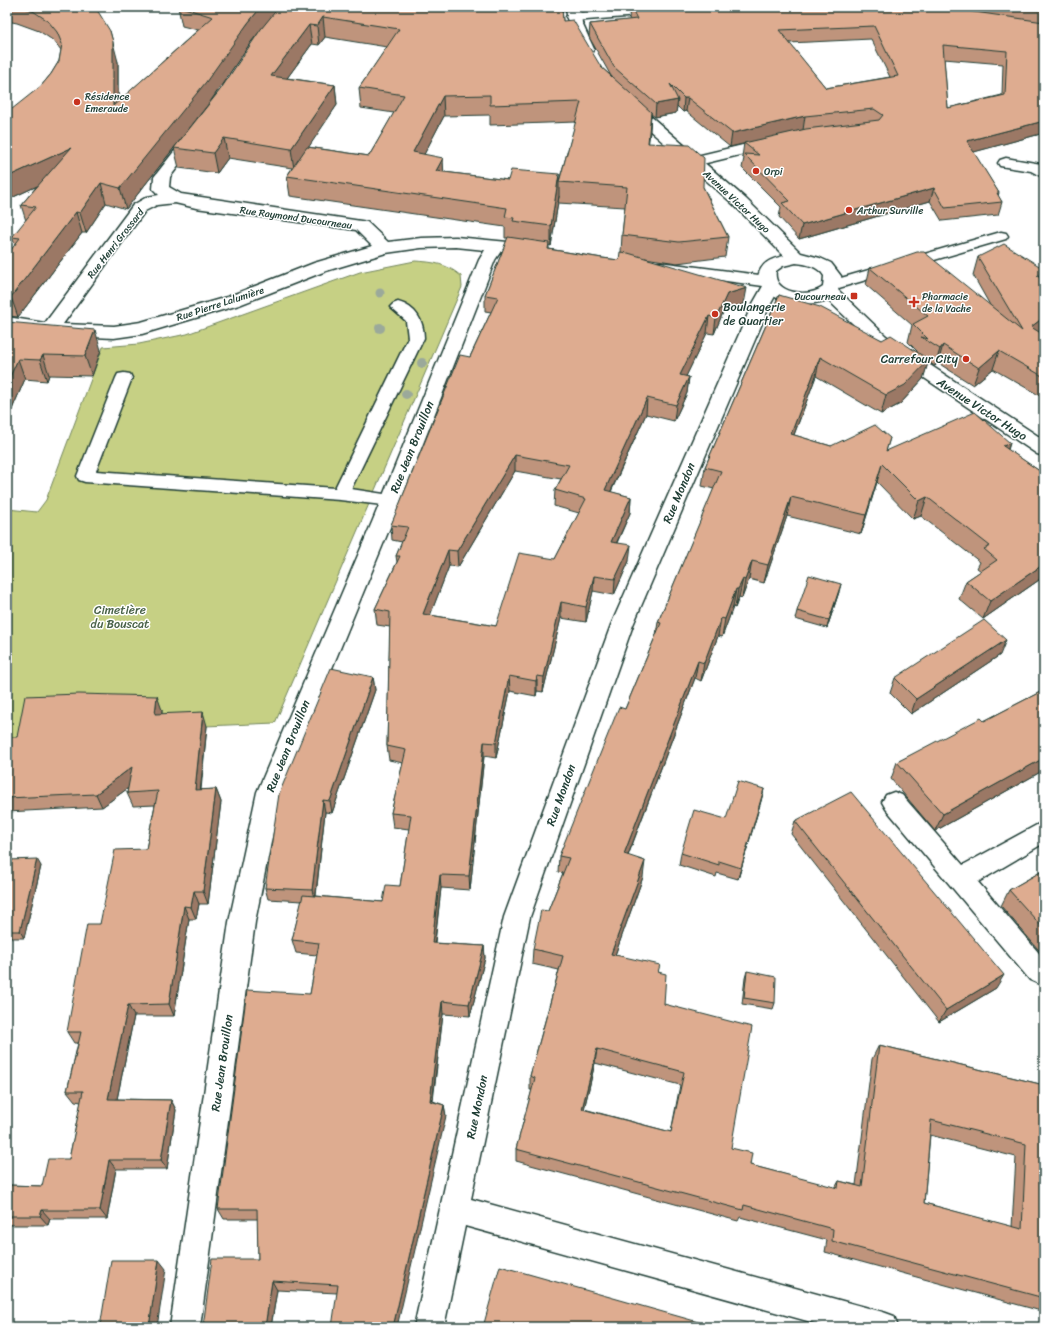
<svg xmlns="http://www.w3.org/2000/svg" width="1051" height="1334" font-family="Sriracha,sans-serif">
<rect width="100%" height="100%" fill="#fff"/>
<filter id="ink" filterUnits="userSpaceOnUse"><feTurbulence type="fractalNoise" baseFrequency=".025" numOctaves="2"/><feDisplacementMap in="SourceGraphic" scale="8" xChannelSelector="R" yChannelSelector="G"/><feConvolveMatrix kernelMatrix="1 2 1 2 8 2 1 2 1" color-interpolation-filters="sRGB"/></filter>
<g filter="url(#ink)">
<path fill="#c6d084" stroke="#72865c" d="M415,261C434,262 447,264 461,276L462,287L275,723L21,734L7,789V509L37,512L46,500L103,347L139,344L187,334L360,272Z"/>
<g fill="none" stroke-linecap="round" stroke-linejoin="round">
<defs>
<g id="lane">
<path d="M599,7H611L614,14L612,17H604Z"/>
<path d="M1001,232L1006,233L1008,236L1006,239L832,290L827,288L825,285L827,282Z"/>
<path d="M398,302C416,307 424,321 424,338L351,489L397,496L400,500L397,504L391,506L340,500L85,482L79,480L77,476L116,378L118,374L124,373L130,374L132,378L96,471L335,488L408,338L406,321L390,307L393,304Z"/>
</g>
<g id="street">
<path d="M650,7H713L711,10L706,11L573,21L568,20L566,17L568,14L573,13Z"/>
<path d="M195,129L200,131L203,134L170,177L169,187L181,194L361,221L367,222L388,242L421,238L456,237L508,242L514,243L516,247L514,251H501L495,260L393,520L281,792L255,922L200,1327H170L229,922L257,792L373,520L479,260L485,250L456,247L421,248L386,253L326,271L239,305L142,334L114,338L50,335L7,329V317L45,323L133,205L147,197L159,195L153,189L154,177L190,131ZM175,203L196,208L356,230L372,246L314,263L227,297L141,322L114,326L63,324L145,211L157,205Z"/>
<path d="M772,138L777,140L780,143L777,146L694,166L688,164L686,161L688,158Z"/>
<path d="M1006,158L1041,164L1044,166V178L1031,171L1000,166L998,163L1000,160Z"/>
<path d="M659,262L767,276L773,277L776,281L775,283L780,287L769,307L633,625L530,917L471,1199L883,1312L894,1316L898,1327H829L465,1226L444,1327H414L504,917L611,625L751,307L763,286L653,271L650,267L653,263Z"/>
<path d="M894,792L902,795L963,865L1044,821V843L978,882L1044,959V982L1039,984L1030,980L886,809L882,802L886,795Z"/>
</g>
<g id="secondary">
<path d="M566,7H580L582,23L594,49L592,52H582L580,49L568,23Z"/>
<path d="M627,98L632,100L746,199L801,253L820,258L831,263L841,276L842,282L838,290L886,336L1044,440V456L1037,454L874,344L828,300C799,308 773,306 758,277C761,263 770,259 784,256L734,205L622,106L619,103L622,100ZM796,263C806,264 818,266 824,276L823,287C809,298 772,294 776,271L783,266Z"/>
</g>
</defs>
<use href="#lane" stroke="#1f3d34" stroke-width="3"/>
<use href="#street" stroke="#1f3d34" stroke-width="3"/>
<use href="#secondary" stroke="#1f3d34" stroke-width="3"/>
<use href="#lane" fill="#fff" fill-rule="evenodd"/>
<use href="#street" fill="#fff" fill-rule="evenodd"/>
<use href="#secondary" fill="#fff" fill-rule="evenodd"/>
</g>
<g fill="#9ba99a">
<circle cx="380" cy="293" r="4.5"/>
<circle cx="380" cy="328" r="5"/>
<circle cx="422" cy="363" r="5"/>
<circle cx="406" cy="394" r="5"/>
</g>
<g fill="#bf947c" stroke="#1f3d34" fill-rule="evenodd">
<path d="M7,7H94L118,62V102L198,30L182,26L178,7H562L563,21L601,67L611,76L589,37L590,24L630,20L629,18L630,7H625H1044V133L973,152L999,193L998,196L1002,202L998,215L942,221L930,201L799,239L779,217L781,207L742,168L744,158L742,157L744,143L730,147L686,111L683,112L677,106L676,113L655,117L651,114L648,143L703,187L728,237L725,257L677,263L645,258L744,304L724,310L714,334L707,333L686,376L689,377L687,393L674,421L646,414L611,492L631,497L630,513L617,543L629,561L614,595L593,591L586,622L561,618L543,692L537,691L536,696L510,691L496,758L484,756L470,890L441,888L435,943L484,946L485,958L470,1016L443,1014L433,1101L444,1105L446,1116L337,1293L277,1290L271,1327H203L258,1259V1219H224L218,1209L310,994L317,955L296,953L292,940L302,901L268,899L265,888L373,677L375,690L332,813L325,812L316,896L383,902L400,886L409,829L393,827L391,813L403,763L389,760L387,746L390,627L377,625L375,609L397,562L396,556L402,542L392,540L391,525L491,312L485,311V295L508,238H505V227L290,196L287,176L292,168L228,158L217,173L179,168L174,148L220,90L261,30L251,42L210,102L126,209L106,203L86,233H82L18,317L7,316V255L15,245L12,237L26,221L21,205L37,186L7,200L41,86L51,74L59,61L61,50L54,41L39,31L17,23L7,21ZM325,37L387,47L359,88L361,108L394,113L369,156L308,147L337,105L335,85L287,78L312,44L319,45ZM871,39L890,77L826,88L789,43ZM944,59L1003,64L1002,95L948,108ZM490,115V125L576,122L559,181L508,180L444,172L424,154L444,116ZM559,196L558,203L625,207L622,235L621,252L619,260L602,258L549,249V245L551,246ZM515,471L561,479L555,490L554,506L579,513L555,559L496,626L430,615L449,566L458,567Z"/>
<path d="M978,257L1044,280V330L1040,333L1044,335V398L993,369L973,385L938,363L935,366L928,362L923,379L900,404L881,414L816,376L794,435L831,446L890,438L886,451L1010,443L1008,450L1044,474V584L1039,580L983,619L959,599L966,581L981,571L977,568L980,562L921,516L913,519L877,482L861,534L787,516L764,583L749,579L742,598L739,597L735,608L733,607L722,637L718,636L701,681L695,678L628,856L643,877L615,955L659,972L664,1004L731,1148L750,1165L835,1188L839,1181L856,1185L872,1059L879,1045L1044,1085V1327H1043L1041,1311L825,1252L827,1240L740,1217L738,1221L516,1161V1149L532,1090H530V1076L559,970L532,964L533,949L563,873L558,872L559,856L625,709L656,635L658,622L714,489L702,486L705,467L779,295L882,340L917,352V351L908,342L912,325L866,285L870,268L991,307L973,275ZM595,1063L680,1085L671,1132L584,1109ZM930,1135L1016,1157L1012,1227L924,1203Z"/>
<path d="M7,322L101,350L92,376L49,375L47,381L25,379L7,421Z"/>
<path d="M839,592L827,628L795,619L797,611Z"/>
<path d="M1000,655L911,714L890,693L895,678Z"/>
<path d="M1044,690V770L935,831L891,779L897,762L984,721Z"/>
<path d="M162,710V714L207,726L201,790L216,789L221,802L208,904H199L196,919H189L174,1016H134L117,1099L171,1100L176,1110L167,1169H116L107,1219H50L48,1225H7V1185L42,1186L69,1159L81,1102L75,1101L67,1091L78,1043H74L67,1032L100,924L146,849L155,805L133,806L127,793L128,788L102,807L7,812V744L17,737Z"/>
<path d="M764,789L761,801L738,879L717,873L716,877L679,865L681,853L726,819Z"/>
<path d="M795,821L996,988L939,1022L791,834Z"/>
<path d="M7,862L41,866L24,938H7Z"/>
<path d="M1044,870V956L1001,906L1009,890Z"/>
<path d="M747,971L775,1003L773,1009L742,1004L745,978Z"/>
</g>
<g fill="#9b7865" stroke="#1f3d34">
<path d="M261,7H280L251,42L210,102L126,209L120,188L248,23Z"/>
<path d="M323,17L325,37L319,45L317,26Z"/>
<path d="M309,25L312,44L274,96L271,76Z"/>
<path d="M110,31L118,62V126L113,106Z"/>
<path d="M335,85L337,105L294,169L291,149Z"/>
<path d="M443,96L444,116L415,172L413,152Z"/>
<path d="M684,98H688L686,111L683,112Z"/>
<path d="M678,100L676,113L655,117L656,104Z"/>
<path d="M651,112L650,132L646,163L648,143Z"/>
<path d="M805,116L803,130L730,147L732,133Z"/>
<path d="M1044,121V133L963,155L967,141Z"/>
<path d="M224,138L228,158L217,173L213,153Z"/>
<path d="M71,148L76,168L7,200V177Z"/>
<path d="M443,158L444,178L436,171Z"/>
<path d="M559,174V196L551,246V226Z"/>
<path d="M101,183L106,203L86,233L80,213Z"/>
<path d="M934,188L930,201L799,239L802,225Z"/>
<path d="M76,212L82,233L18,317L11,297Z"/>
<path d="M1044,272V279L1041,288L1037,276Z"/>
<path d="M747,288L744,304L724,310L714,334L716,318L727,294Z"/>
<path d="M709,316L707,333L679,391L680,375Z"/>
<path d="M1044,317V330L1025,345L1031,327Z"/>
<path d="M95,330L101,350L92,376L85,356Z"/>
<path d="M943,345L938,363L935,366L940,349Z"/>
<path d="M999,351L993,369L973,385L979,368Z"/>
<path d="M43,355L49,375L47,381L40,360Z"/>
<path d="M820,357L816,376L787,453L791,434Z"/>
<path d="M18,359L25,379L7,421V383Z"/>
<path d="M929,360L923,379L900,404L881,414L886,395Z"/>
<path d="M689,377L687,393L674,421L676,405Z"/>
<path d="M647,398L646,414L604,506L605,490Z"/>
<path d="M1010,443L1003,462V446Z"/>
<path d="M515,455V471L458,567L457,551Z"/>
<path d="M882,464L877,482L861,534L866,515Z"/>
<path d="M631,497L630,513L610,557L611,542Z"/>
<path d="M791,497L787,516L764,583L768,565Z"/>
<path d="M927,497L921,516L913,519L919,501Z"/>
<path d="M631,545L629,561L614,595L615,579Z"/>
<path d="M448,550L449,566L425,629L423,614Z"/>
<path d="M752,561L749,579L742,598L745,580Z"/>
<path d="M1044,564V569L1039,580L983,619L990,601Z"/>
<path d="M594,576L593,591L586,622V607Z"/>
<path d="M743,579L739,597L735,608L738,589Z"/>
<path d="M841,584L839,592L827,628L829,620Z"/>
<path d="M736,589L733,607L722,637L725,619Z"/>
<path d="M561,602V618L543,692L544,677Z"/>
<path d="M721,618L718,636L701,681L704,663Z"/>
<path d="M1006,640L1000,655L911,714L916,699Z"/>
<path d="M698,661L695,678L622,871L624,854Z"/>
<path d="M509,676L510,691L496,758V743Z"/>
<path d="M537,676V691L536,696V681Z"/>
<path d="M373,677L375,690L332,813L330,801Z"/>
<path d="M157,696L162,710L160,728L155,714Z"/>
<path d="M203,712L207,726L199,803L195,790Z"/>
<path d="M484,742V756L470,890L469,876Z"/>
<path d="M1044,758V770L935,831L943,814Z"/>
<path d="M132,767L138,781L102,807L96,794Z"/>
<path d="M216,789L221,802L208,904L203,891Z"/>
<path d="M764,789L761,801L738,879L741,868Z"/>
<path d="M323,800L325,812L315,902L312,890Z"/>
<path d="M37,859L41,866L24,938L20,931Z"/>
<path d="M645,861L643,877L610,969L611,954Z"/>
<path d="M440,875L441,888L433,956L432,943Z"/>
<path d="M194,891L199,904L196,919L191,907Z"/>
<path d="M184,906L189,919L174,1016L169,1004Z"/>
<path d="M484,946L485,958L470,1016L469,1004Z"/>
<path d="M1004,975L996,988L939,1022L946,1010Z"/>
<path d="M442,1001L443,1014L431,1112L430,1101Z"/>
<path d="M128,1005L134,1016L115,1109L108,1099Z"/>
<path d="M597,1049L595,1063L581,1122L582,1109Z"/>
<path d="M171,1100L176,1110L167,1169L161,1160Z"/>
<path d="M444,1105L446,1116L397,1327H393Z"/>
<path d="M109,1160L116,1169L107,1219L100,1210Z"/>
<path d="M42,1210L50,1219L48,1225L40,1216Z"/>
<path d="M159,1260L166,1269L157,1327H149Z"/>
<path d="M272,1281L277,1290L271,1327H265Z"/>
</g>
<g fill="#deac90" stroke="#1f3d34" fill-rule="evenodd">
<path d="M21,7H94L99,13L110,31L113,42V106L213,17L181,7H261L248,23L206,82L120,188L101,183L80,213L76,212L11,297H7V255L20,238L12,237L36,207L21,205L71,148L7,177V113L41,86L51,74L59,61L62,44L57,32L48,21L33,11Z"/>
<path d="M279,7H562L563,21L573,20L601,67L651,112L648,143L689,145L704,158L703,187L728,237L679,242L622,235L627,187L559,182L581,102L490,105V95L443,96L413,152L443,158L436,171L508,180L511,170L559,174L551,226L513,221L514,218L505,217L507,208L287,176L307,147L369,156L404,95L359,88L399,29L323,17L317,26L309,25L271,76L335,85L291,149L224,138L213,153L174,148L220,90L261,29Z"/>
<path d="M631,7H940L1044,22V121L967,141L999,193H997L1002,202L945,208L934,188L802,225L782,203L790,201L744,154L759,155L744,143L806,129L879,120L883,115L874,109L805,116L732,133L688,98H684L670,84L678,100L656,104L614,67L590,24L637,19ZM874,26L898,76L826,88L779,30ZM943,45L1007,51L1005,95L948,108Z"/>
<path d="M1017,7H1044V11Z"/>
<path d="M508,237L549,243L548,249L602,258L619,260L620,252L628,253L747,288L727,294L716,318L709,316L680,375L689,377L676,405L647,398L605,490L631,497L611,542L631,545L615,579L594,576L586,607L561,602L544,677L537,676L536,681L509,676L496,743L484,742L469,876L440,875L432,943L484,946L469,1004L442,1001L430,1101L444,1105L393,1327H332L338,1285L272,1281L265,1327H203L212,1259H258L257,1209H218L247,990L310,994L319,943L292,940L303,895L383,902L386,885L400,886L411,815L391,813L406,750L387,746L390,612L375,609L400,556H396L408,527L391,525L460,355L470,357L498,297L485,295ZM515,455L569,465L555,490L586,499L555,559L519,553L496,626L423,614L448,550L457,551Z"/>
<path d="M1004,244L1044,269V272L1037,276L1044,280V317L1031,327L1044,335V377L999,351L979,368L943,345L940,349L921,337L928,339L913,324L928,316L870,268L917,252H924L1022,331L978,257Z"/>
<path d="M779,295L820,307L882,340L891,335L929,360L905,385L886,395L820,357L791,434L831,446L875,425L890,438L886,451L975,412L1010,443L1003,446L1044,474V564L990,601L966,581L997,560L984,549L990,546L927,497L919,501L882,464L866,515L791,497L768,565L752,561L745,580L743,579L738,589H736L725,619L721,618L704,663L698,661L624,854L645,861L611,954L660,965L658,972L666,974L664,1004L752,1027L731,1148L752,1153L750,1165L838,1188L839,1181L862,1187L879,1045L1044,1085V1298L832,1241L833,1229L744,1205L743,1210L516,1149L535,1078L530,1076L563,956L533,949L541,910L548,911L569,858L559,856L619,707L625,709L661,623L658,622L721,471L705,467ZM597,1049L684,1072L671,1132L582,1109ZM931,1120L1026,1144L1022,1229L924,1203Z"/>
<path d="M7,322L95,330L85,356L43,355L40,360L18,359L7,383Z"/>
<path d="M809,575L841,584L829,620L797,611Z"/>
<path d="M984,620L1006,640L916,699L895,678Z"/>
<path d="M331,668L373,677L330,801L323,800L312,890L265,888L279,794Z"/>
<path d="M1044,690V758L943,814L897,762L981,718L984,721Z"/>
<path d="M79,694L157,696L155,714L203,712L195,790L216,789L203,891H194L191,907L184,906L169,1004L128,1005L108,1099L171,1100L161,1160H109L100,1210H42L40,1216H7V1185L42,1186L48,1159H69L83,1091H67L81,1032H67L87,924H100L115,850L146,849L158,791L127,793L132,767L96,794L7,798V744L9,737H17L25,696Z"/>
<path d="M738,781L764,789L741,868L719,861V865L681,853L694,810L726,819Z"/>
<path d="M851,792L1004,975L946,1010L795,821Z"/>
<path d="M37,859L20,931H7L8,860Z"/>
<path d="M1044,870V929L1009,890Z"/>
<path d="M747,971L776,977L775,1003L744,998Z"/>
<path d="M111,1260H159L149,1327H100Z"/>
<path d="M500,1266L716,1327H483Z"/>
</g>
</g>
<g fill="#c8321e" stroke="#fff" stroke-width="1.5">
<circle cx="77" cy="102" r="4"/>
<circle cx="756" cy="171" r="4"/>
<circle cx="849" cy="210" r="4"/>
<rect x="850" y="292" width="8" height="8" rx="2"/>
<path d="M912 296h4v4h4v4h-4v4h-4v-4h-4v-4h4z"/>
<circle cx="715" cy="314" r="4"/>
<circle cx="966" cy="359" r="4"/>
</g>
<g text-anchor="middle" stroke-width="3" stroke-linejoin="round" paint-order="stroke">
<g font-size="10" fill="#1f3d34" stroke="#fff" text-anchor="start">
<text x="85" y="100">Résidence<tspan x="85" dy="12">Emeraude</tspan></text>
<text x="764" y="175">Orpi</text>
<text x="857" y="214">Arthur Surville</text>
<text x="846" y="300" text-anchor="end">Ducourneau</text>
<text x="922" y="300">Pharmacie<tspan x="922" dy="12">de la Vache</tspan></text>
</g>
<g font-size="10" fill="#1f3d34" stroke="#fff">
<text transform="translate(737 201) rotate(43)" y="4">Avenue Victor Hugo</text>
<text transform="translate(296 217) rotate(8)" y="4">Rue Raymond Ducourneau</text>
<text transform="translate(115 243) rotate(-52)" y="4">Rue Henri Grossard</text>
<text transform="translate(220 303) rotate(-18)" y="4">Rue Pierre Lalumière</text>
</g>
<g font-size="12" fill="#1f3d34" stroke="#fff" text-anchor="start">
<text x="723" y="311">Boulangerie<tspan x="723" dy="14">de Quartier</tspan></text>
<text x="958" y="363" text-anchor="end">Carrefour City</text>
</g>
<g font-size="12" fill="#1f3d34" stroke="#fff">
<text transform="translate(982 409) rotate(33)" y="4">Avenue Victor Hugo</text>
<text transform="translate(412 447) rotate(-68)" y="4">Rue Jean Brouillon</text>
<text transform="translate(679 493) rotate(-67)" y="4">Rue Mondon</text>
<text transform="translate(288 746) rotate(-68)" y="4">Rue Jean Brouillon</text>
<text transform="translate(561 795) rotate(-70)" y="4">Rue Mondon</text>
<text transform="translate(222 1063) rotate(-82)" y="4">Rue Jean Brouillon</text>
<text transform="translate(477 1107) rotate(-78)" y="4">Rue Mondon</text>
</g>
<g font-size="12" fill="#496248" stroke="#fff">
<text x="120" y="614">Cimetière<tspan x="120" dy="14">du Bouscat</tspan></text>
</g>
</g>
<rect width="1051" height="1334" fill="none" stroke="#fff" stroke-width="24"/>
<rect x="12" y="12" width="1027" height="1310" fill="none" stroke="#1f3d34" stroke-width="1.5" filter="url(#ink)"/>
</svg>
